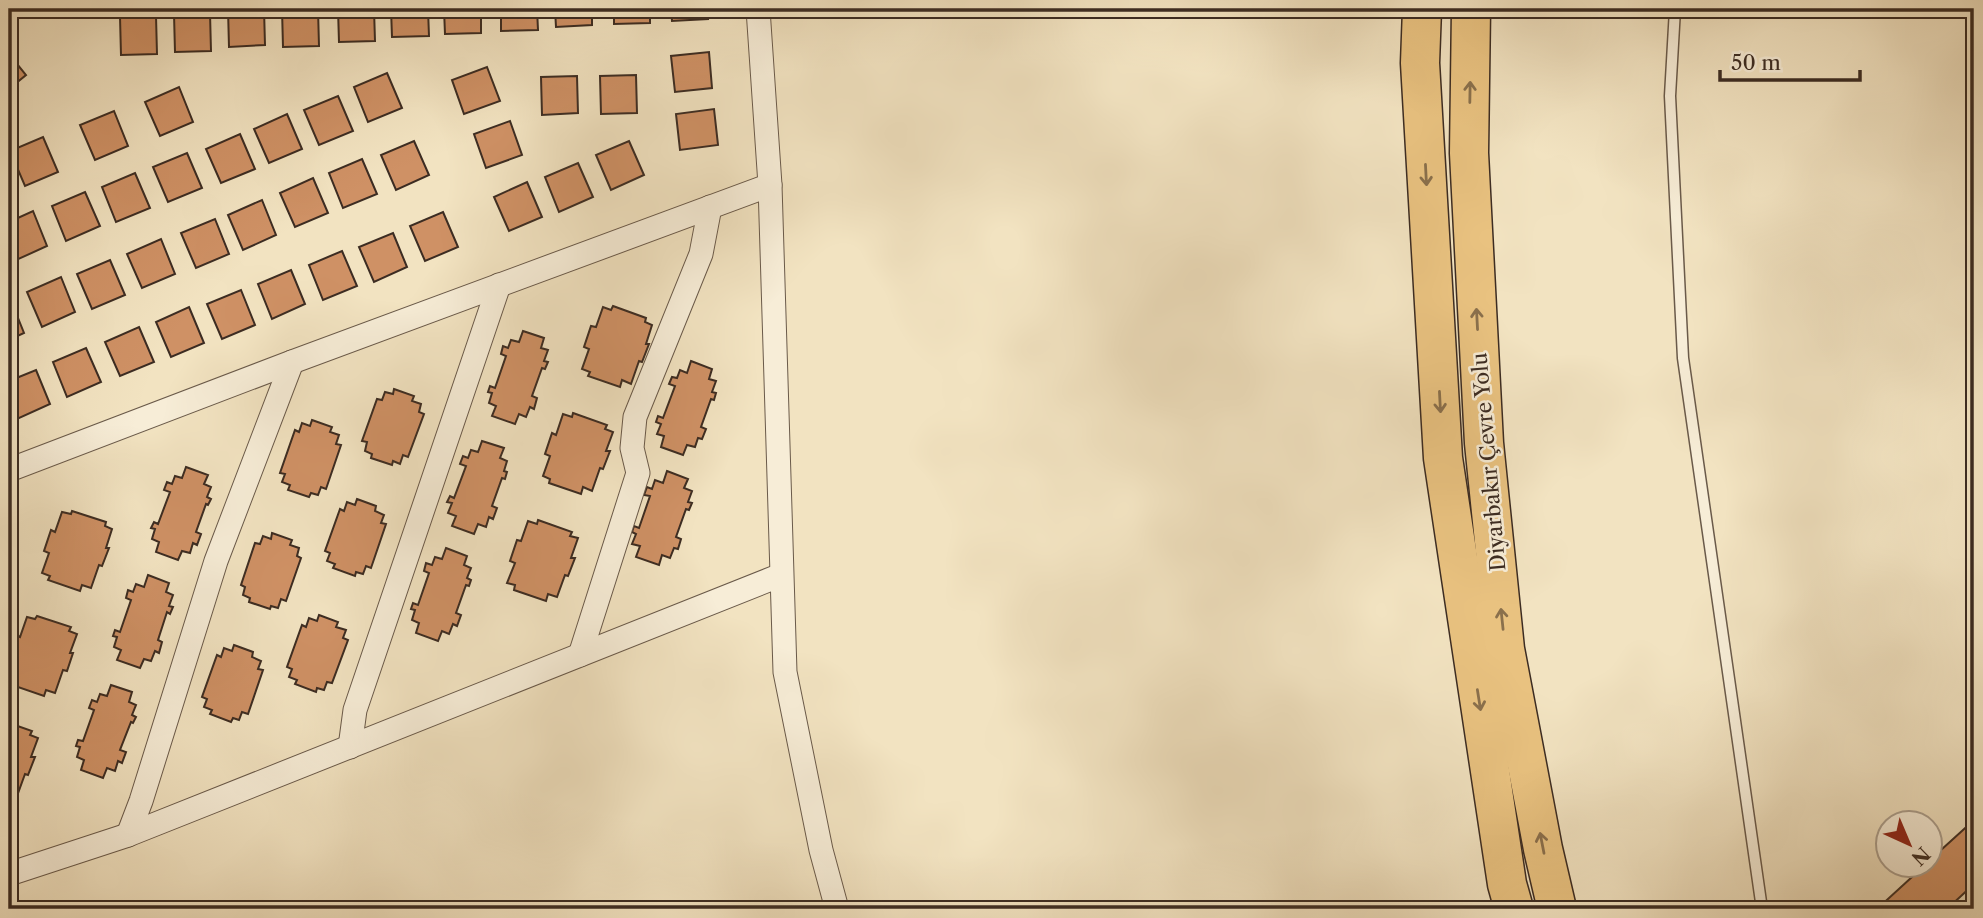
<svg xmlns="http://www.w3.org/2000/svg" width="1983" height="918" font-family="'Libre Caslon Text',serif">
<rect width="100%" height="100%" fill="#f2e3c1"/>
<filter id="stains"><feTurbulence type="fractalNoise" baseFrequency=".00286" numOctaves="4"/><feColorMatrix values="0 0 0 0 .2 0 0 0 0 .09 0 0 0 0 .02 0 0 0 .5 -.17"/></filter>
<radialGradient id="worn" r=".72"><stop offset=".6" stop-color="#630" stop-opacity="0"/><stop offset="1" stop-color="#630" stop-opacity=".3"/></radialGradient>
<g fill="#cf9165" stroke="#3c2c22" stroke-width="2">
<path d="M228,9H264L265,45L229,47Z"/>
<path d="M282,9H318L319,46L283,47Z"/>
<path d="M338,9H374L375,41L339,42Z"/>
<path d="M391,9H428L429,36L392,37Z"/>
<path d="M444,9H481V33L445,34Z"/>
<path d="M501,9H537L538,30L501,31Z"/>
<path d="M555,9H592V25L556,27Z"/>
<path d="M614,9H650V23L614,24Z"/>
<path d="M671,9H707L708,19L672,21Z"/>
<path d="M210,13L211,51L175,52L174,14Z"/>
<path d="M156,16L157,54L121,55L120,17Z"/>
<path d="M709,52L712,88L675,92L671,56Z"/>
<path d="M9,54L26,75L9,89Z"/>
<path d="M487,67L500,101L464,114L452,80Z"/>
<path d="M387,73L402,108L368,122L354,87Z"/>
<path d="M636,75L637,113L601,114L600,76Z"/>
<path d="M577,76L578,113L542,115L541,77Z"/>
<path d="M179,87L193,122L160,136L145,102Z"/>
<path d="M338,96L353,131L319,145L304,110Z"/>
<path d="M714,109L718,145L680,150L676,114Z"/>
<path d="M114,111L128,146L95,160L80,125Z"/>
<path d="M287,114L302,149L269,163L254,129Z"/>
<path d="M510,121L522,155L486,168L474,134Z"/>
<path d="M240,134L255,169L221,183L206,149Z"/>
<path d="M43,137L58,172L25,186L10,151Z"/>
<path d="M414,141L429,175L396,190L381,155Z"/>
<path d="M629,141L644,175L611,190L596,155Z"/>
<path d="M187,153L202,188L168,202L153,167Z"/>
<path d="M362,159L377,194L343,208L329,173Z"/>
<path d="M578,163L593,197L559,212L545,177Z"/>
<path d="M135,173L150,208L116,222L102,187Z"/>
<path d="M313,178L328,213L295,227L280,193Z"/>
<path d="M527,182L542,217L509,231L494,197Z"/>
<path d="M85,192L100,226L66,241L52,206Z"/>
<path d="M262,200L276,235L243,250L228,215Z"/>
<path d="M33,211L47,246L14,261L9,248V222Z"/>
<path d="M443,212L458,247L425,261L410,226Z"/>
<path d="M215,219L229,254L196,268L181,233Z"/>
<path d="M393,233L407,267L374,282L359,247Z"/>
<path d="M161,239L175,274L142,288L127,254Z"/>
<path d="M342,251L357,286L323,300L309,265Z"/>
<path d="M110,260L125,295L92,309L77,274Z"/>
<path d="M291,270L305,304L272,319L258,284Z"/>
<path d="M61,277L75,312L42,327L27,292Z"/>
<path d="M241,290L255,325L222,339L207,304Z"/>
<path d="M10,298L24,333L9,340V299Z"/>
<path d="M613,306L646,318L645,322L652,325L646,344H649L642,362L639,361L631,384L622,380L620,387L588,376L590,372L582,369L589,349L584,347L591,326L596,327L603,307L611,310Z"/>
<path d="M189,307L204,343L171,357L156,322Z"/>
<path d="M139,327L154,362L120,376L105,342Z"/>
<path d="M523,331L544,338L541,348L548,350L544,361L548,362L545,369L542,368L532,396L537,398L534,409L530,407L526,417L519,414L515,424L492,416L496,406L489,403L492,393L488,392L490,386L495,388L506,356L501,354L503,346L508,348L511,340L519,342Z"/>
<path d="M86,348L101,382L67,397L53,362Z"/>
<path d="M691,361L712,369L709,379L716,381L712,392L716,393L714,400L711,399L701,427L706,429L702,439L698,438L695,447L687,445L683,455L661,447L664,436L657,434L661,424L656,422L658,416L663,418L675,386L669,384L672,377L677,378L680,370L687,373Z"/>
<path d="M36,370L50,404L17,419L9,399V381Z"/>
<path d="M394,389L414,396L412,401L421,404L419,412L424,414L408,457L403,455L400,464L393,461L392,465L371,458L372,454L365,451L367,442L362,441L377,399L382,400L385,392L393,394Z"/>
<path d="M573,413L607,425L605,429L613,432L606,451H610L603,469L600,468L592,491L583,487L581,494L549,483L550,479L543,476L550,456L545,454L552,433L556,435L563,414L572,417Z"/>
<path d="M312,420L332,427L330,432L339,435L336,444L341,445L326,489L321,487L318,495L311,493L309,497L288,490L290,485L282,482L285,474L280,473L295,430L299,432L302,423L310,426Z"/>
<path d="M482,441L504,448L500,458L507,461L504,471L507,472L505,479L502,478L492,506L497,508L493,519L489,517L486,527L478,524L474,534L452,526L456,516L448,513L452,503L447,502L450,496L454,498L466,466L460,464L463,456L468,458L471,450L478,452Z"/>
<path d="M186,467L208,475L204,484L211,487L207,497L211,499L208,505L206,504L196,532L201,534L197,545L193,543L190,553L182,551L178,560L156,552L159,542L152,539L155,529L151,528L154,522L158,524L170,492L164,490L167,482L172,484L175,476L182,478Z"/>
<path d="M667,471L688,479L684,488L692,491L688,502L692,503L689,510L686,509L676,537L681,539L678,549L674,548L670,558L662,555L659,565L636,557L640,546L632,544L636,534L632,532L634,526L639,528L650,496L644,495L647,487L652,489L655,480L663,483Z"/>
<path d="M357,499L376,506L375,511L384,515L381,523L386,524L371,568L366,566L363,574L356,572L355,576L333,568L335,564L327,561L330,553L325,551L340,509L344,511L347,502L355,505Z"/>
<path d="M72,511L106,522L105,526L112,529L106,548H109L102,566L99,565L91,588L82,585L80,591L48,580L50,576L42,573L49,553L44,551L51,530L55,532L62,512L71,514Z"/>
<path d="M538,520L572,532L570,536L578,538L571,558H575L568,576L565,575L557,597L548,594L546,601L514,590L515,585L507,583L515,563L510,561L517,540L521,541L528,521L537,524Z"/>
<path d="M272,533L292,540L290,545L299,548L297,556L301,558L286,601L281,599L278,608L271,606L270,609L249,602L250,598L243,595L245,587L241,585L255,543L260,544L263,536L271,539Z"/>
<path d="M446,548L467,556L464,565L471,568L467,578L471,580L469,586L466,585L456,613L461,615L457,626L453,624L449,634L442,631L438,641L416,633L419,623L412,620L415,610L411,609L413,603L418,605L429,573L424,571L426,563L432,565L435,557L442,559Z"/>
<path d="M148,575L169,583L166,592L173,595L169,606L173,607L170,614L167,612L158,640L162,642L159,653L155,651L151,661L144,659L140,668L117,660L121,650L114,647L117,637L113,636L115,630L120,632L131,600L126,598L128,590L133,592L136,584L144,587Z"/>
<path d="M319,615L338,622L336,627L346,630L343,638L348,640L332,683L327,682L324,690L317,688L316,692L295,684L297,680L289,677L292,669L287,667L302,625L306,627L309,618L317,621Z"/>
<path d="M37,616L71,627L69,631L77,634L70,653H73L67,671L63,670L55,693L46,690L44,696L12,685L14,681L9,679V671L13,658L9,656L16,635L20,637L27,617L35,619Z"/>
<path d="M234,645L253,652L252,657L261,661L258,669L263,670L248,714L242,712L239,720L233,718L231,722L210,714L212,710L204,707L207,699L202,697L217,655L221,657L224,648L232,651Z"/>
<path d="M111,685L132,692L129,702L136,705L132,715L136,717L133,723L131,722L120,750L126,752L122,763L118,761L115,771L107,768L103,778L81,770L84,760L77,757L80,747L76,746L78,740L83,741L94,710L89,708L92,700L97,702L100,694L107,696Z"/>
<path d="M9,723L32,731L30,735L38,738L31,757H35L28,775L25,774L17,796L9,794Z"/>
<path d="M1974,820V884L1947,909H1877L1924,866H1930V860Z"/>
</g>
<g fill="none" stroke-linecap="round" stroke-linejoin="round">
<defs>
<path id="lane" d="M1675,9L1670,96L1683,358L1762,909"/>
<g id="street">
<path d="M758,9L770,185L785,672L821,850L837,909"/>
<path d="M9,470L292,362L770,185"/>
<path d="M580,655L638,473L632,448L635,417L701,254L710,207"/>
<path d="M350,747L355,710L499,285"/>
<path d="M128,835L141,801L216,561L292,362"/>
<path d="M9,874L128,835L781,575"/>
</g>
<g id="highway">
<path d="M1422,9L1420,63L1443,458L1507,884L1514,909"/>
<path d="M1471,9L1469,153L1484,443L1505,649L1543,849L1557,909"/>
</g>
</defs>
<use href="#lane" stroke="#6a5a4a" stroke-width="13"/>
<use href="#street" stroke="#6a5a4a" stroke-width="25"/>
<use href="#highway" stroke="#3c2c22" stroke-width="41"/>
<use href="#lane" stroke="#f7edd7" stroke-width="10"/>
<use href="#street" stroke="#f7edd7" stroke-width="23"/>
<use href="#highway" stroke="#e9c280" stroke-width="38"/>
</g>
<defs><path id="oneway-shaft" d="M-6 0H5M1.5-3L5.5 0L1.5 3" fill="none" stroke-width="1.6" stroke-linecap="round" stroke-linejoin="round" transform="scale(1.75)"/></defs>
<g stroke="#8a704c">
<use href="#oneway-shaft" transform="translate(1470 92) rotate(-89)"/>
<use href="#oneway-shaft" transform="translate(1426 175) rotate(87)"/>
<use href="#oneway-shaft" transform="translate(1477 319) rotate(-93)"/>
<use href="#oneway-shaft" transform="translate(1440 402) rotate(87)"/>
<use href="#oneway-shaft" transform="translate(1502 619) rotate(-96)"/>
<use href="#oneway-shaft" transform="translate(1479 700) rotate(81)"/>
<use href="#oneway-shaft" transform="translate(1542 843) rotate(-101)"/>
</g>
<g text-anchor="middle" stroke-width="5" stroke-linejoin="round" paint-order="stroke">
<g font-size="21" fill="#3c2c22" stroke="#f7edd7">
<text transform="translate(1489 462) rotate(-95)" y="7">Diyarbakır Çevre Yolu</text>
</g>
</g>
<rect width="1983" height="918" fill="none" stroke="#f2e3c1" stroke-width="35"/>
<rect x="10" y="10" width="1962" height="897" fill="none" stroke="#3c2c22" stroke-width="3.5"/>
<rect x="18" y="18" width="1948" height="883" fill="none" stroke="#3c2c22" stroke-width="2"/>
<g transform="translate(1909 844) rotate(136)"><circle r="33" fill="#f7edd7" stroke="#aca08f" stroke-width="2"/>
<path d="M0-5L12 26L0 18L-12 26Z" fill="#8f2418"/>
<text y="-10" font-size="19" font-weight="bold" text-anchor="middle" fill="#3c2c22">N</text>
</g>
<path d="M1720 70v10h140v-10" fill="none" stroke="#3c2c22" stroke-width="3.5"/>
<text x="1731" y="70" font-size="21" fill="#3c2c22" stroke="#f7edd7" stroke-width="5" paint-order="stroke">50 m</text>
<rect width="100%" height="100%" filter="url(#stains)"/>
<rect width="100%" height="100%" fill="url(#worn)"/>
</svg>
